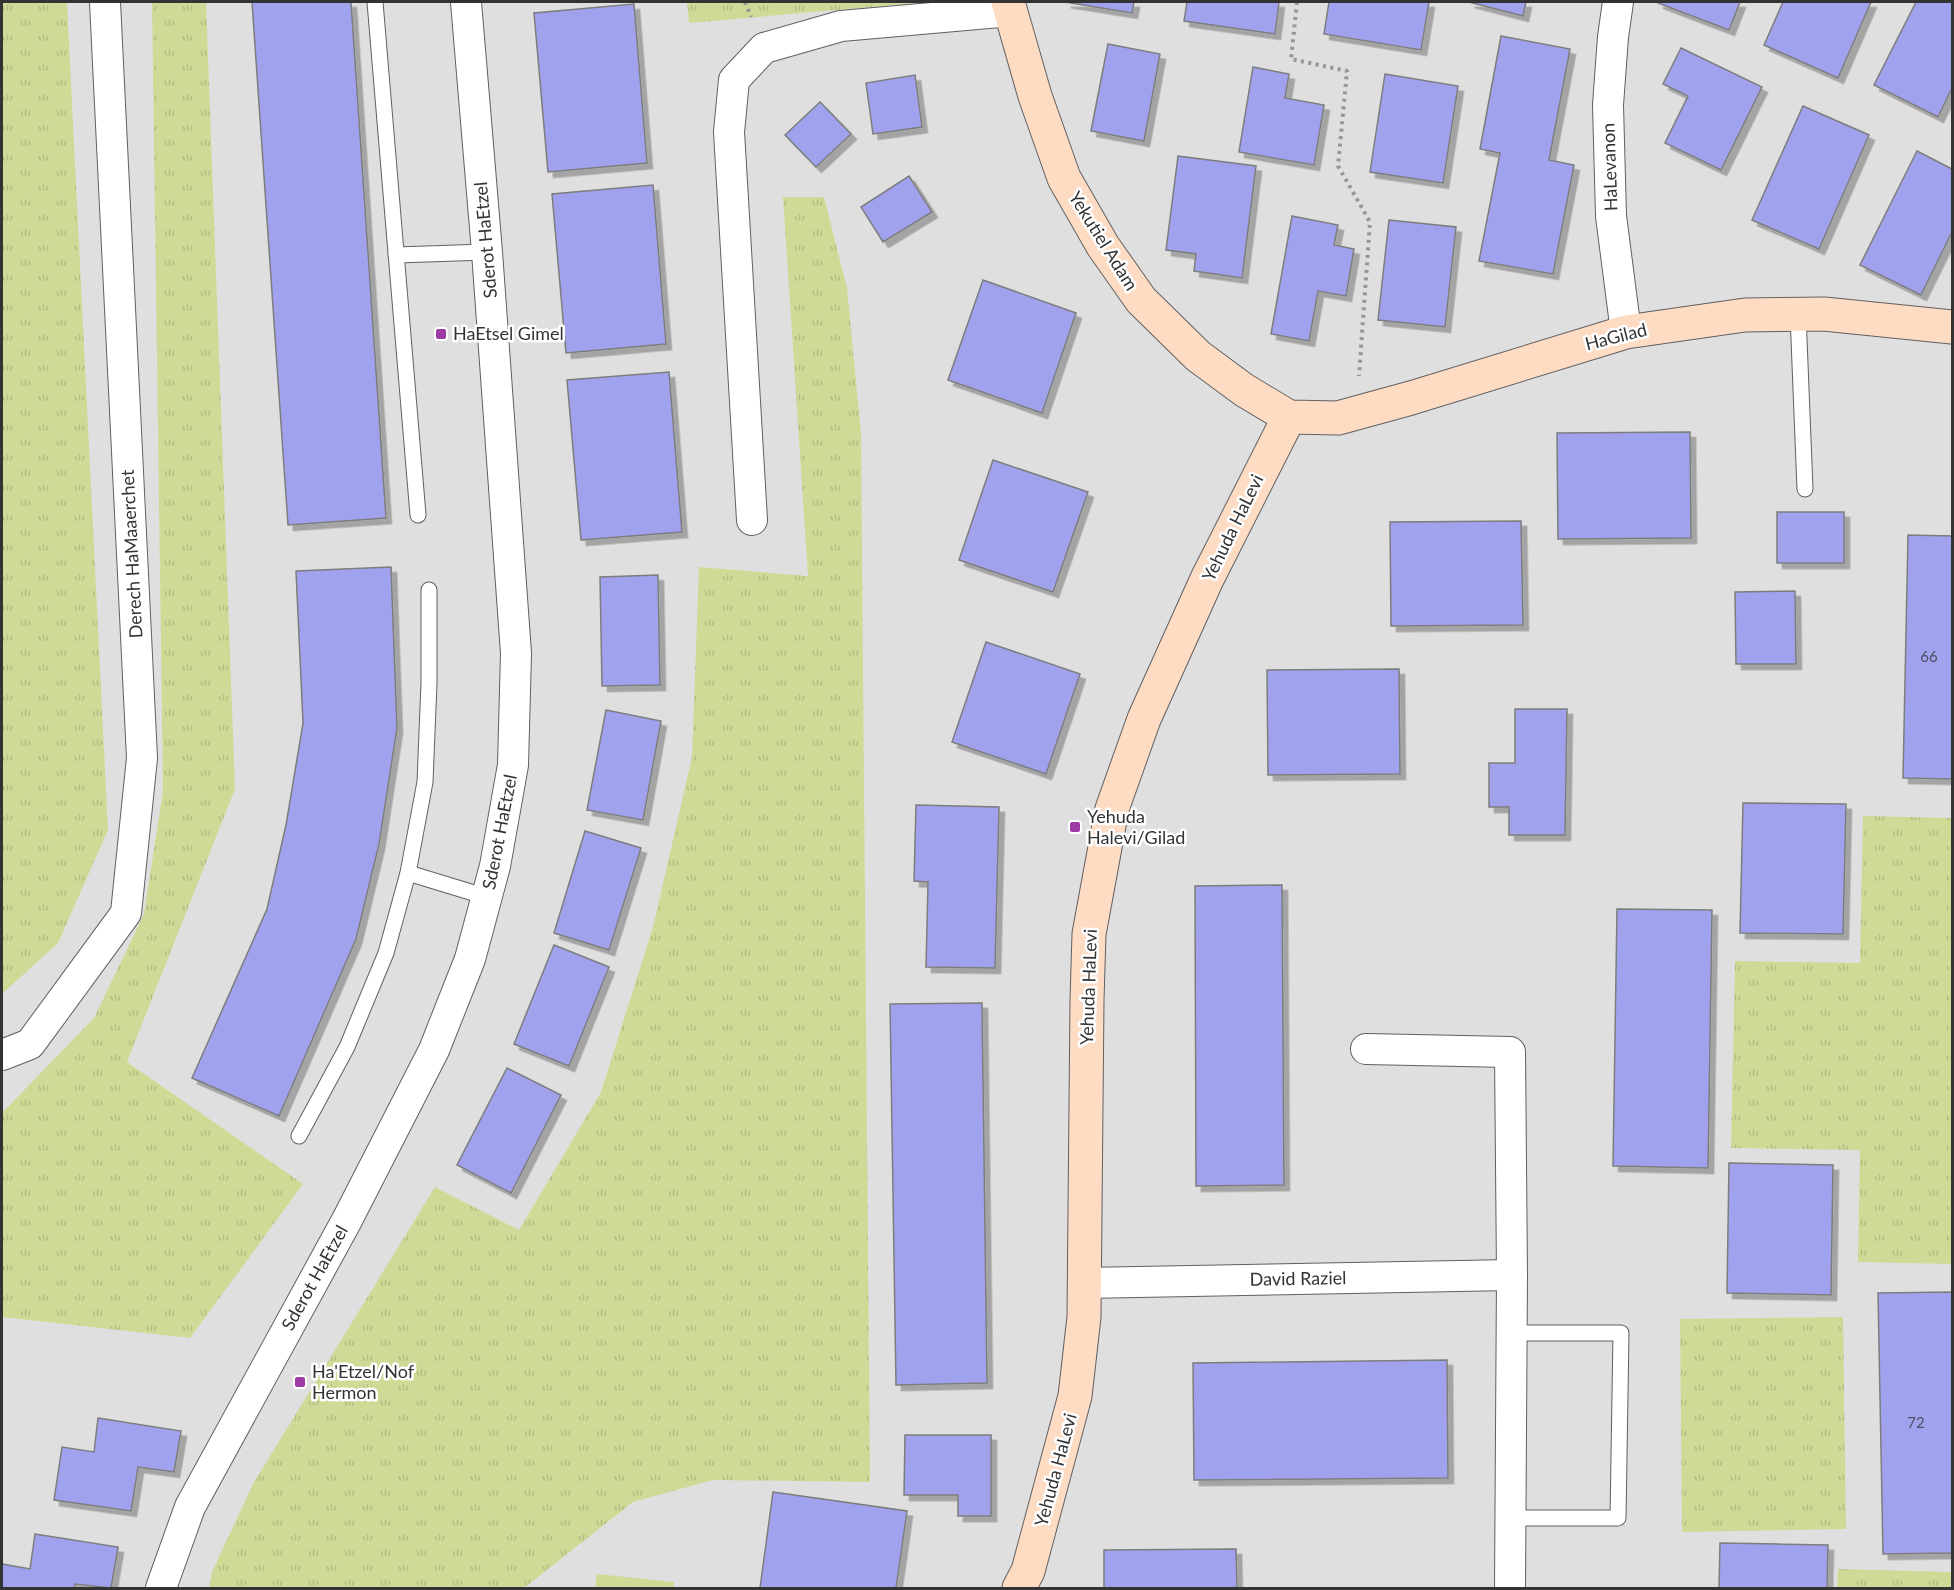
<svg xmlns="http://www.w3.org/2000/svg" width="1954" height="1590" font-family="Lato,sans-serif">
<defs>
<pattern id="grass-tufts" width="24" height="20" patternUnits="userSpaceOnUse" patternTransform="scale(1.5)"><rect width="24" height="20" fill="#d0da96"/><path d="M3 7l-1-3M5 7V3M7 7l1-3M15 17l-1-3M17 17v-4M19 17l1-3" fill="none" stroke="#b3bc82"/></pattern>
<filter id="shadow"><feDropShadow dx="5.5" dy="5.5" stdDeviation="0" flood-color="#0004"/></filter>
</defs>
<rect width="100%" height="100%" fill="#dfdfe0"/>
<g fill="url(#grass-tufts)">
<path d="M2,2H67L108,830L58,943L2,994Z"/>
<path d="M152,2H206L235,789L127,1062L303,1184L190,1338L2,1317V1113L94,1018L144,914L163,791Z"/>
<path d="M687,2H927L689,23Z"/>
<path d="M783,197H824L847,288L861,433L870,1482L713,1480L633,1502L524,1588H209L212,1572L253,1484L435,1187L519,1230L601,1092L653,927L692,757L699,567L808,576Z"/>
<path d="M1863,816L1952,818V1264L1858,1262L1860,1150L1731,1148L1735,961L1860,963Z"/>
<path d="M1843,1317L1846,1529L1682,1532L1680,1319Z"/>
<path d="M1838,1569L1952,1572V1588H1837Z"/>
</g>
<path fill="#d0da96" d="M597,1574L674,1582V1588H595Z"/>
<g fill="#a0a2ee" stroke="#7d7d7e" stroke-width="1.5" filter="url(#shadow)">
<path d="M252,2H351L386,518L288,525Z"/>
<path d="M1065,2H1134L1132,13Z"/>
<path d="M1187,2H1279L1275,34L1184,21Z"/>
<path d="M1329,2H1429L1421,50L1324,34Z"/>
<path d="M1469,2H1526L1523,16Z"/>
<path d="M1658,2H1740L1729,30L1658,3Z"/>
<path d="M1783,2H1871L1838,78L1764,45Z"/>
<path d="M1916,2H1952V88L1938,117L1874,85Z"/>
<path d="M634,4L647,163L548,172L534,13Z"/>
<path d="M1501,36L1570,49L1549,160L1574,165L1553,274L1479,261L1500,153L1480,149Z"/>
<path d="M1108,44L1160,54L1144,141L1091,131Z"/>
<path d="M1681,48L1762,87L1721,170L1665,143L1688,96L1663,84Z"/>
<path d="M1253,67L1289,74L1285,98L1324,105L1314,165L1239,152Z"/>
<path d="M1385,74L1458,86L1443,183L1370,172Z"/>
<path d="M915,75L922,127L873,134L866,83Z"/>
<path d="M820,102L851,134L816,167L785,135Z"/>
<path d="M1803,106L1869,135L1819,249L1752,220Z"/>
<path d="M1917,151L1952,169V232L1921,295L1860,265Z"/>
<path d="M1178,156L1256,166L1242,278L1194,271L1196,254L1166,250Z"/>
<path d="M909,176L932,212L883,242L861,207Z"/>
<path d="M653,185L666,344L566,353L552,194Z"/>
<path d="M1292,216L1338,225L1334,245L1354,249L1346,296L1318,291L1309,341L1271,334Z"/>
<path d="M1389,220L1456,227L1445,327L1378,320Z"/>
<path d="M983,280L1076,313L1042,413L948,380Z"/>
<path d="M669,372L682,532L581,540L567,380Z"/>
<path d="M1690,432L1691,538L1558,539L1557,433Z"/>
<path d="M993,460L1088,492L1053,592L959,560Z"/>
<rect x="1777" y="512" width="67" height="51"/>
<path d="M1521,521L1523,625L1391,626L1390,522Z"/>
<path d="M1908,535L1952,536V779L1903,778Z"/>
<path d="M391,567L397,728L379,844L356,939L279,1116L192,1078L267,909L286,825L303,723L296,571Z"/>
<path d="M658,575L660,685L602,686L600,577Z"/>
<path d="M1795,591L1796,664H1736L1735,592Z"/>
<path d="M986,642L1080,674L1046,774L952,742Z"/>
<path d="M1399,669L1400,774L1268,775L1267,670Z"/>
<path d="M1515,709H1567L1565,835H1509V807H1489V763H1515Z"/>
<path d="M606,710L661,721L643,820L587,810Z"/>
<path d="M1743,803L1846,804L1843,934L1740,933Z"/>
<path d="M916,805L999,807L995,968L926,967L928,882L914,881Z"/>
<path d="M585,831L641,848L609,950L554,933Z"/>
<path d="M1282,885L1284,1185L1196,1186L1195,886Z"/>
<path d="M1617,909L1712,910L1708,1168L1613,1166Z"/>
<path d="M554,945L609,967L569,1066L514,1044Z"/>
<path d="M982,1003L987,1383L896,1385L890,1004Z"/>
<path d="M507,1068L561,1095L511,1193L457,1165Z"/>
<path d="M1729,1163L1833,1165L1831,1295L1727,1293Z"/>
<path d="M1952,1292V1553L1883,1554L1878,1293Z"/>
<path d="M1447,1360L1448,1478L1194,1480L1193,1363Z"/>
<path d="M98,1418L181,1431L174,1472L138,1467L131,1511L54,1500L62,1447L94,1452Z"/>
<path d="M905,1435H991V1516H958V1495H904Z"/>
<path d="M773,1492L907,1511L896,1588H760Z"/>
<path d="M35,1534L118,1547L111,1588L75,1584L74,1588H2V1564L30,1569Z"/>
<path d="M1720,1543L1828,1545L1827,1588H1719Z"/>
<path d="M1236,1549L1237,1588H1104V1550Z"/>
</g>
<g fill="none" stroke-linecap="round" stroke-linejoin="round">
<defs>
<g id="lane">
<path d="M375,2L418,515"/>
<path d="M396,255L487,252"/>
<path d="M1798,314L1805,489"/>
<path d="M408,873L487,897"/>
<path d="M299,1136L347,1047L386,953L408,873L425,782L429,683V590"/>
<path d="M1510,1518H1618L1621,1333H1512"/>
</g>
<g id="street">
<path d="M1618,2L1613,37L1608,105L1611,216L1626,332"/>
<path d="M752,520L729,132L734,80L764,48L841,26L1011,11"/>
<path d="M1366,1049L1510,1052L1512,1275L1510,1588"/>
<path d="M2,1055L30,1044L126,913L142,758L105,2"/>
<path d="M1084,1283L1512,1275"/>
<path d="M161,1588L190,1507L347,1220L434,1050L470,959L495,866L513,765L516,653L487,252L466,2"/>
</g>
<g id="secondary">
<path d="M1008,2L1035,96L1064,178L1103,246L1141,300L1198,356L1244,390L1289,417L1338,418L1411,398L1626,332L1745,315L1824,314L1952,327"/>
<path d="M1019,1588L1028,1571L1075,1396L1084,1317L1087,1000L1089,934L1112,809L1144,719L1207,579L1289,417"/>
</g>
</defs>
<use href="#lane" stroke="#606061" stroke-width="17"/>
<use href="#street" stroke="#606061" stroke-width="32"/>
<use href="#secondary" stroke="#606061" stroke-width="35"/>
<g stroke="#969696" stroke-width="4" stroke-dasharray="3 4.5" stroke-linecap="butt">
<path d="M745,2L751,17"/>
<path d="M1297,2L1291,59L1347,71L1338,166L1370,222L1359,376"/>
</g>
<use href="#lane" stroke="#fff" stroke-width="15"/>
<use href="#street" stroke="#fff" stroke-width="30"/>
<use href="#secondary" stroke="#fedcc4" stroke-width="33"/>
</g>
<g fill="#9d3ca4" stroke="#fff" stroke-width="2">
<rect x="435" y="328" width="12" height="12" rx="3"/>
<rect x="1069" y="821" width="12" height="12" rx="3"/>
<rect x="294" y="1376" width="12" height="12" rx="3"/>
</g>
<g text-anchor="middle" stroke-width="5" stroke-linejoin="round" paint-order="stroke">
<g font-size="15" fill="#4e4f62">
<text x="1929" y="662">66</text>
<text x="1916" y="1428">72</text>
</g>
<g font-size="18" fill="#333" stroke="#fff">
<text transform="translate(1610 167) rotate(-92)" y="6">HaLevanon</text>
<text transform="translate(486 240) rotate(-95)" y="6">Sderot HaEtzel</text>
<text transform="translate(1103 241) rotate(58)" y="6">Yekutiel Adam</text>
<text transform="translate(1616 337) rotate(-14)" y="6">HaGilad</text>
<text transform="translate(1233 528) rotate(-64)" y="6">Yehuda HaLevi</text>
<text transform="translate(132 554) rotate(-93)" y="6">Derech HaMaaerchet</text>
<text transform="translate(500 832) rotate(-79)" y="6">Sderot HaEtzel</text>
<text transform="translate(1089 987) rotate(-88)" y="6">Yehuda HaLevi</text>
<text transform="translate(315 1278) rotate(-61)" y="6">Sderot HaEtzel</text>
<text transform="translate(1298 1279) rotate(-1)" y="6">David Raziel</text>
<text transform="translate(1056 1470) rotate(-75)" y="6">Yehuda HaLevi</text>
</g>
<g font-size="18" fill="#333" stroke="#fff" text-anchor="start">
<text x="453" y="340">HaEtsel Gimel</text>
<text x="1087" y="823">Yehuda<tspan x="1087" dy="21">Halevi/Gilad</tspan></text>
<text x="312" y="1378">Ha'Etzel/Nof<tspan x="312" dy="21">Hermon</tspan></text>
</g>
</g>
<rect width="1954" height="1590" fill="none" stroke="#333333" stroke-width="6"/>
</svg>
